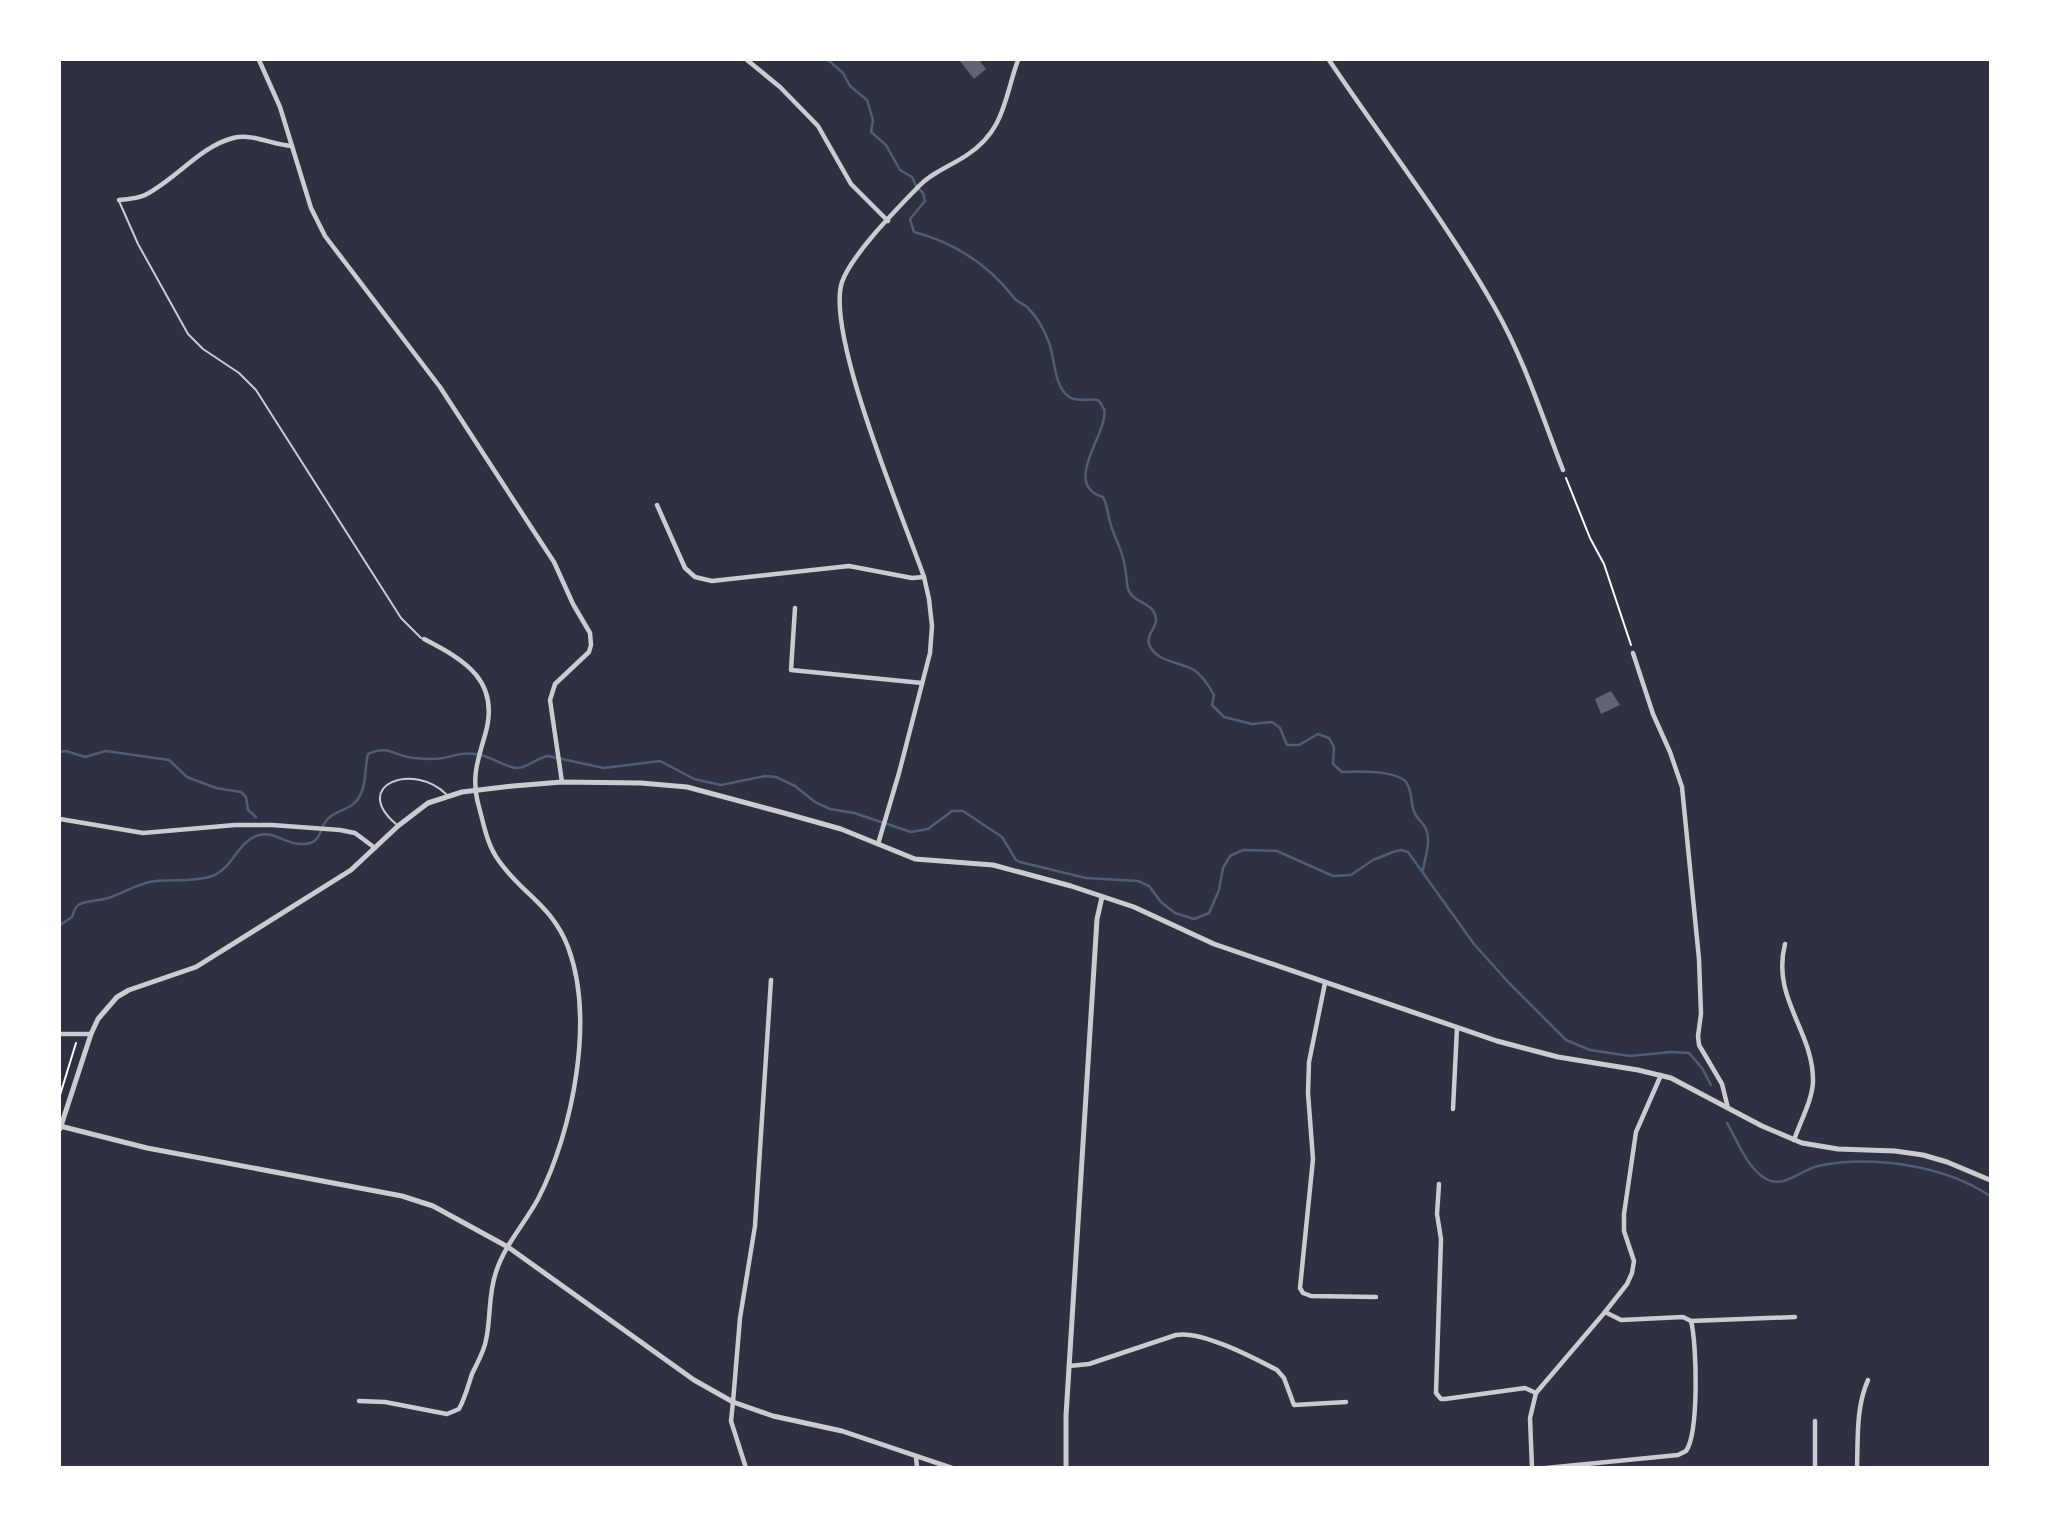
<svg xmlns="http://www.w3.org/2000/svg" width="2050" height="1527" font-family="'DM Sans',sans-serif">
<rect width="100%" height="100%" fill="#2d3142"/>
<g fill="none" stroke-linecap="round" stroke-linejoin="round">
<g stroke="#4f5d75" stroke-width="2.5">
<path d="M828,60L843,73L850,86L867,100L873,120L871,132L886,145L900,170L912,177L916,186L923,193L925,201L910,219L914,232C956,243 989,265 1015,299C1019,303 1025,304 1028,308C1036,316 1044,330 1048,340C1055,356 1053,378 1064,392C1073,404 1085,398 1098,400C1100,402 1103,407 1104,409C1110,432 1060,484 1103,497C1108,506 1107,513 1110,522C1113,535 1120,545 1123,558C1126,568 1126,579 1128,589C1133,604 1154,601 1156,619C1157,628 1146,634 1149,644C1155,662 1181,662 1194,670C1203,676 1209,686 1214,695L1212,705L1224,717L1252,724L1272,722L1280,728L1287,745H1299L1318,734L1329,738L1334,747L1333,764L1342,772C1357,771 1395,770 1406,782C1413,791 1410,804 1415,814C1418,819 1422,822 1425,827C1432,840 1425,857 1423,870"/>
<path d="M60,752L66,751L85,757L106,751L169,760L187,777L216,788L241,792L246,797L248,810L256,817"/>
<path d="M60,925L72,917C74,912 74,907 80,904C89,900 101,901 111,897C126,892 140,882 156,881C174,879 192,882 209,877C232,871 236,844 256,836C274,829 285,845 302,844C325,844 317,826 330,817C341,808 355,810 362,791C366,781 365,766 368,754C390,744 394,757 415,758C423,759 434,760 443,758C454,756 463,752 475,754C490,755 503,767 517,768C528,768 536,758 548,756L604,768L660,761L694,779L721,785L765,776L776,777L795,786L815,802L830,809L854,813L911,832L928,829L952,811H963L1002,837L1016,860L1020,862L1086,878L1138,881L1149,886L1161,902L1175,913L1194,919L1209,913L1219,890L1223,868L1230,856L1243,850L1277,851L1333,876L1351,875L1373,860L1393,852L1401,850L1408,852L1474,944L1509,983L1566,1040L1590,1050L1630,1056L1671,1052L1689,1053L1702,1068L1711,1085"/>
<path d="M1727,1123C1737,1140 1746,1165 1763,1177C1783,1191 1800,1170 1818,1166C1872,1155 1944,1165 1990,1196"/>
</g>
</g>
<g fill="#626471">
<path d="M959,60H979L986,69L974,79Z"/>
<path d="M1611,691L1620,705L1601,714L1595,699Z"/>
</g>
<g fill="none" stroke-linecap="round" stroke-linejoin="round">
<g stroke="#fff" stroke-width="2">
<path d="M1566,478L1590,538L1604,564L1631,645"/>
<path d="M60,1095L76,1043"/>
</g>
<g stroke="#caccd0" stroke-width="2">
<path d="M119,201L138,244L188,334L203,349L239,373L256,390L401,618L421,638"/>
<path d="M396,824C350,785 414,761 447,795"/>
</g>
<g stroke="#caccd0" stroke-width="4.5">
<path d="M259,60L280,107L311,208L325,236L440,387L531,527L554,562L573,604L590,633L591,645L589,652L555,684L550,700L562,782"/>
<path d="M747,60L780,87L818,126L851,184L888,221"/>
<path d="M1329,60C1384,142 1446,221 1495,308C1524,359 1542,416 1563,470"/>
<path d="M119,200C127,199 137,199 145,195C175,180 201,146 233,138C253,133 272,145 292,146"/>
<path d="M657,505L685,568L695,577L712,581L849,566L912,578L924,577"/>
<path d="M795,608L791,670L922,683"/>
<path d="M1633,653L1653,714L1670,752L1682,787L1699,959L1701,1014L1698,1036L1699,1045L1722,1084L1728,1108"/>
<path d="M60,819L143,833L235,825H272L340,830L355,833L375,848"/>
<path d="M878,844L899,773L930,653L932,626L929,599L924,577C904,519 825,334 842,282C852,254 897,209 918,187C932,172 951,166 967,155C1005,130 1004,99 1018,60"/>
<path d="M1785,944C1771,999 1814,1031 1813,1082C1812,1101 1800,1122 1794,1140"/>
<path d="M1325,983L1309,1062L1308,1093L1313,1159L1300,1288L1303,1293L1311,1296L1376,1297"/>
<path d="M60,1034H91"/>
<path d="M1453,1109L1457,1028"/>
<path d="M1439,1184L1437,1214L1441,1239L1436,1393L1441,1399H1445L1525,1388L1536,1393"/>
<path d="M1605,1312L1621,1320L1683,1317L1691,1321L1795,1317"/>
<path d="M1069,1366L1089,1364L1176,1335C1201,1330 1254,1358 1277,1370L1284,1378L1294,1405L1346,1402"/>
<path d="M359,1401L385,1402L447,1414L459,1409C465,1398 468,1386 472,1374C477,1363 484,1352 486,1340C491,1318 488,1295 496,1272C504,1246 525,1223 538,1199C573,1131 595,1019 568,947C552,905 522,894 499,861C487,845 484,825 479,807C471,779 477,762 485,735C501,681 465,660 424,639"/>
<path d="M916,1456L917,1468"/>
<path d="M746,1468L731,1421L733,1402L740,1318L755,1226L771,980"/>
<path d="M1532,1468L1530,1418L1536,1393L1605,1312L1627,1284L1632,1273L1634,1261L1624,1231V1214L1636,1132L1661,1075"/>
<path d="M1546,1468L1678,1455L1686,1451C1699,1433 1697,1344 1691,1321"/>
<path d="M1815,1468V1421"/>
<path d="M1857,1468C1858,1438 1856,1407 1868,1380"/>
</g>
<g stroke="#caccd0" stroke-width="5">
<path d="M60,1126L147,1148L402,1196L433,1206L508,1247L694,1380L733,1402L773,1416L842,1431L952,1468"/>
<path d="M60,1129L91,1034L98,1019L117,997L129,990L196,967L351,870L398,826L428,803L462,792L513,786L562,782L641,783L687,787L784,813L841,829L915,859L993,865L1071,886L1134,907L1214,944L1497,1041L1558,1057L1638,1070L1671,1078L1762,1126L1802,1143L1838,1149L1895,1151L1923,1155L1947,1162L1990,1180"/>
<path d="M1066,1468V1416L1097,919L1102,897"/>
</g>
</g>
<rect width="2050" height="1527" fill="none" stroke="#ffffff" stroke-width="122"/>
</svg>
